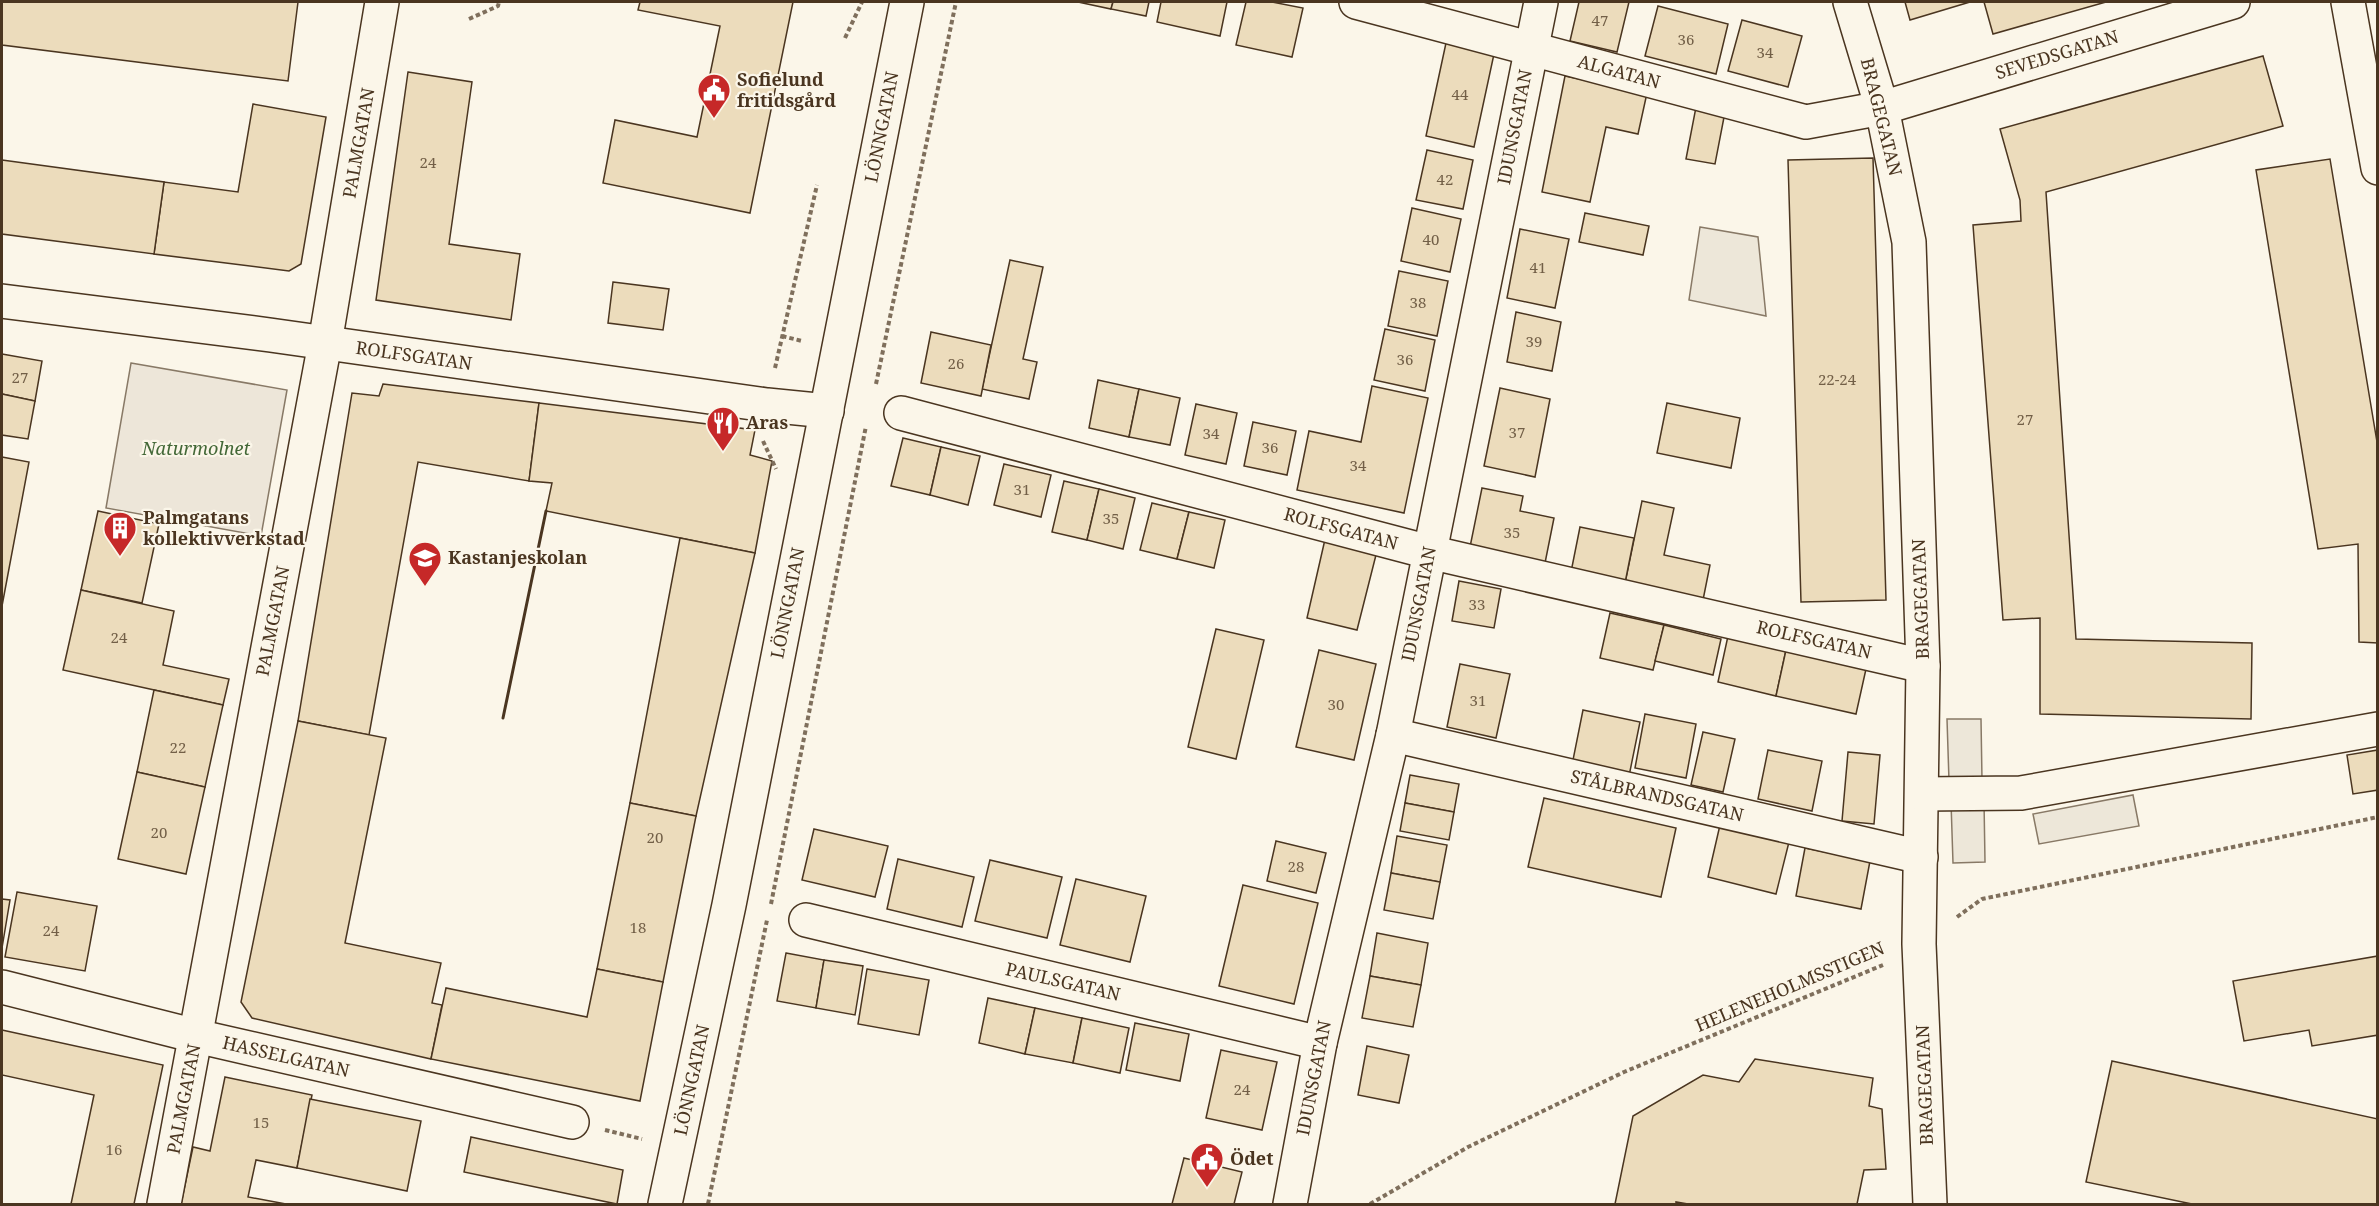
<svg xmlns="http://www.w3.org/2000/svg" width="2379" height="1206" font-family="'Noto Serif',serif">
<rect width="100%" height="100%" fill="#fbf6e9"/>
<path fill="#ede6d9" stroke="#887966" stroke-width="1.5" d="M131,363L287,390L261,536L106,508Z"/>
<g fill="#ede7d9" stroke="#887966" stroke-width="1.5">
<path d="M1700,227L1758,237L1766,316L1689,300Z"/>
<path d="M1947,719H1981L1982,780L1949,781Z"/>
<path d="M2133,795L2139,826L2039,844L2033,814Z"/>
<path d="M1984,801L1985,862L1953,863L1951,802Z"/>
</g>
<g fill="#ecdcbc" stroke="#4a3520" stroke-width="1.5">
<path d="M2,2H298L288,81L2,45Z"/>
<path d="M640,2H793L750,213L603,183L615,120L697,137L720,26L638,10Z"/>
<path d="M1078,2H1113L1111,9Z"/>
<path d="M1113,2H1149L1146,16L1111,9Z"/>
<path d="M1161,2H1227L1220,36L1157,22Z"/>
<path d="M1246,2H1272L1303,8L1292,57L1236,45Z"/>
<path d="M1579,2H1629L1617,52L1570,41Z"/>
<path d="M1905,2H1970L1910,20Z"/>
<path d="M1984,2H2106L1993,34Z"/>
<path d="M1658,6L1728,24L1716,74L1645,56Z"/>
<path d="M1742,20L1802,36L1788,87L1728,71Z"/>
<path d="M1446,43L1494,54L1474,147L1426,136Z"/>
<path d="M2263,56L2283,126L2046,192L2076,639L2252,643L2251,719L2040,714V618L2003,620L1973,225L2021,221L2020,200L2000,129Z"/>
<path d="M408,72L472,82L449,244L520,254L511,320L376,300Z"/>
<path d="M1565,76L1647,93L1638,134L1606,127L1590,202L1542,192Z"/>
<path d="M253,104L326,117L301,264L289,271L154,254L164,182L238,192Z"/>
<path d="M1696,107L1725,112L1715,164L1686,159Z"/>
<path d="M1427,150L1473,160L1463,209L1416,200Z"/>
<path d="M1873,158L1886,600L1801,602L1788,160Z"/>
<path d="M2330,159L2378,448V643L2359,642L2358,544L2318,549L2256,170Z"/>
<path d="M2,160L164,182L154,254L2,234Z"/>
<path d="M1412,208L1461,219L1450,272L1401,261Z"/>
<path d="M1585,213L1649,226L1643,255L1579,242Z"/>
<path d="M1520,229L1569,239L1555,308L1507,298Z"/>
<path d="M1010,260L1043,267L1023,359L1037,362L1029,399L982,389Z"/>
<path d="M1399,271L1448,281L1437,336L1388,326Z"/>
<path d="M613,282L669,289L663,330L608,323Z"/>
<path d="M1516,312L1561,322L1552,371L1507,362Z"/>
<path d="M1385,329L1435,340L1425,391L1374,380Z"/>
<path d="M931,332L991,345L981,396L921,383Z"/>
<path d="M2,354L42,361L35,401L2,394Z"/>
<path d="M1098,380L1139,389L1129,437L1089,428Z"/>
<path d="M383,384L539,403L529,481L418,462L369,735L298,721L352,393L379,396Z"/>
<path d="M1372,386L1428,398L1404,513L1297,490L1309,431L1361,442Z"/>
<path d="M1500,388L1550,399L1535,477L1484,466Z"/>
<path d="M1139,389L1180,398L1170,445L1129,437Z"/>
<path d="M2,394L35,401L28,439L2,435Z"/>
<path d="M539,403L755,430L750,455L772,461L755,553L546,511L552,483L529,481Z"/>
<path d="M1667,403L1740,418L1731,468L1657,453Z"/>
<path d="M1196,404L1237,413L1226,464L1185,455Z"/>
<path d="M1253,422L1296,431L1287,475L1244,466Z"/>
<path d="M903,438L941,447L930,495L891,486Z"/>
<path d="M941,447L980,456L968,505L930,495Z"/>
<path d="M2,457L29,462L2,606Z"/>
<path d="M1004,464L1051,475L1041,517L994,505Z"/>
<path d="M1064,481L1099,489L1087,540L1052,532Z"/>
<path d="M1482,488L1523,496L1520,511L1554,518L1545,563L1470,547Z"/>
<path d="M1099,489L1135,498L1123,549L1087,540Z"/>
<path d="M1642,501L1674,508L1664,555L1710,565L1703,600L1625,583Z"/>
<path d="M1152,503L1189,512L1177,559L1140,550Z"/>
<path d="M98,511L159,524L142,603L81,590Z"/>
<path d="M1189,512L1225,520L1214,568L1177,559Z"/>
<path d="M1580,527L1634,538L1625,583L1571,572Z"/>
<path d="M1326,535L1378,547L1357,630L1307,618Z"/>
<path d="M680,538L755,553L696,816L630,803Z"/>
<path d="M1459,581L1501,589L1494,628L1452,621Z"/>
<path d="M81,590L174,611L163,665L229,679L223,705L63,670Z"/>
<path d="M1610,613L1664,625L1653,670L1600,658Z"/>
<path d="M1664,625L1721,639L1713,675L1655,661Z"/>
<path d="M1216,629L1264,640L1236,759L1188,747Z"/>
<path d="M1728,636L1786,650L1776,696L1718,682Z"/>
<path d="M1319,650L1376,664L1354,760L1296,747Z"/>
<path d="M1786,650L1866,669L1856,714L1776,696Z"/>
<path d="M1460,664L1510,674L1496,738L1447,727Z"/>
<path d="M154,690L223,705L205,787L137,772Z"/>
<path d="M1583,710L1640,722L1629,776L1572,765Z"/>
<path d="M1645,714L1696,724L1686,778L1635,768Z"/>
<path d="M298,721L386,738L345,943L441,963L432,1003L442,1005L431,1059L252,1018L241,1002Z"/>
<path d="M1703,732L1735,739L1723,792L1691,785Z"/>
<path d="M1768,750L1822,761L1812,811L1758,799Z"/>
<path d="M2378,750V790L2353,794L2347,755Z"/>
<path d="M1848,752L1880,755L1874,824L1842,821Z"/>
<path d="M137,772L205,787L186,874L118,859Z"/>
<path d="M1410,775L1459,784L1454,812L1405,803Z"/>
<path d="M1544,798L1676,828L1661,897L1528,867Z"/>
<path d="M630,803L696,816L663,982L597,969Z"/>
<path d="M1405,803L1454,812L1449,840L1400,831Z"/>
<path d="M1720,825L1789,842L1776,894L1708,877Z"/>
<path d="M814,829L888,846L875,897L802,880Z"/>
<path d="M1397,836L1447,845L1440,882L1391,873Z"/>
<path d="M1276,841L1326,853L1316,893L1267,881Z"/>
<path d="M1805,848L1870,861L1861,909L1796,896Z"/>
<path d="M898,859L974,877L962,927L887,909Z"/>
<path d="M990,860L1062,877L1047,938L975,921Z"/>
<path d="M1391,873L1440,882L1433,919L1384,910Z"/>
<path d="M1076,879L1146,896L1130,962L1060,945Z"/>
<path d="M1243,885L1318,903L1294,1004L1219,986Z"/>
<path d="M17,892L97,906L85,971L5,957Z"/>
<path d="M2,899L10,900L2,948Z"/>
<path d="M1377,933L1428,943L1421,985L1370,976Z"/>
<path d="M786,953L824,960L816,1008L777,1001Z"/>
<path d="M2378,956V1035L2312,1046L2309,1030L2244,1041L2233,981Z"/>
<path d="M824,960L863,966L855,1015L816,1008Z"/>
<path d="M597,969L663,982L640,1101L431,1059L446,988L587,1017Z"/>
<path d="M867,969L929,980L919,1035L858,1024Z"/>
<path d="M1370,976L1421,985L1413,1027L1362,1018Z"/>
<path d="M988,998L1035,1008L1025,1054L979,1043Z"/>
<path d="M1035,1008L1082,1018L1073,1063L1025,1054Z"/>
<path d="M1082,1018L1129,1028L1120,1073L1073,1063Z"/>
<path d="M1135,1023L1189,1034L1180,1081L1126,1070Z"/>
<path d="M2,1030L163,1065L134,1204H71L94,1095L2,1075Z"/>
<path d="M1367,1046L1409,1055L1399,1103L1358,1095Z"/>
<path d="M1221,1050L1277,1062L1262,1130L1206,1118Z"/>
<path d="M1755,1059L1873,1078L1869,1106L1882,1109L1886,1169L1864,1170L1857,1204H1688L1676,1202V1204H1615L1633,1116L1703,1075L1739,1082Z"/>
<path d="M2112,1061L2378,1119V1204H2192L2086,1182Z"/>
<path d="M225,1077L312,1095L297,1168L256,1160L248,1197L286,1204H181L193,1147L210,1151Z"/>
<path d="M310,1099L421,1121L407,1191L297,1168Z"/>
<path d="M471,1137L623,1170L617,1204L464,1172Z"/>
<path d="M1184,1158L1242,1172L1234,1204H1172Z"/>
</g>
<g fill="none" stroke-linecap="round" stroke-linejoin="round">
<defs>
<g id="minor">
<path d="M1356,2L1806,122L1882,108L2233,2"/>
<path d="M1850,2L1882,108L1909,242L1923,666L1919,944L1930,1204"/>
<path d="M2348,2L2378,168"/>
<path d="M2,301L270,335L767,405L827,411"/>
<path d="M901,413L1429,552L1923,666"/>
<path d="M1393,735L1921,857"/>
<path d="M1922,794L2021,793L2378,729"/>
<path d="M806,920L1320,1043"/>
<path d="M2,987L196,1036L572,1122"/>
<path d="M164,1204L325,343L382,2"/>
<path d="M665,1204L729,905L907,2"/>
<path d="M1290,1204L1320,1043L1393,735L1541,2"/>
</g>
</defs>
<use href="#minor" stroke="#4a3520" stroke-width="36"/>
<g stroke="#7f6f5c" stroke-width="4" stroke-dasharray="4.5 3" stroke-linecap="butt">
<path d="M469,19L498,6L499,2"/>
<path d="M845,38L862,2"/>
<path d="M782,336L802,341"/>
<path d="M775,368L817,185"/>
<path d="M876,384L956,2"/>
<path d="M763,441L776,469"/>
<path d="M771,904L866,426"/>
<path d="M1957,917L1982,899L2378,817"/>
<path d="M605,1130L642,1139"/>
<path d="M708,1204L767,920"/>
<path d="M1370,1204L1468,1147L1624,1072L1883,965"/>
</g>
<use href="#minor" stroke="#fbf6e9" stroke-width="33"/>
<path stroke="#4a3520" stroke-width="3" d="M503,718L546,511"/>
</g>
<defs>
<symbol id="civic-pin" viewBox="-11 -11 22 30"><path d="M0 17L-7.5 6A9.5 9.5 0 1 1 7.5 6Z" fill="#c62828" stroke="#fbf6e9"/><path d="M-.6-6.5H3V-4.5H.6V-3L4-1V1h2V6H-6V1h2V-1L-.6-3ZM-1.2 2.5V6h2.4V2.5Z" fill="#fff"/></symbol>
<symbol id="restaurant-pin" viewBox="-11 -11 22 30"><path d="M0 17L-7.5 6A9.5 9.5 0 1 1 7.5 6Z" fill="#c62828" stroke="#fbf6e9"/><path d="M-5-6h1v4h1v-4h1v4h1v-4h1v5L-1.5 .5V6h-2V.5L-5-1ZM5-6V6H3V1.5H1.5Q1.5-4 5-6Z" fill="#fff"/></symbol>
<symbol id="building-pin" viewBox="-11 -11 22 30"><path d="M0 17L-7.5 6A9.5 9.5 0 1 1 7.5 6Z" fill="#c62828" stroke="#fbf6e9"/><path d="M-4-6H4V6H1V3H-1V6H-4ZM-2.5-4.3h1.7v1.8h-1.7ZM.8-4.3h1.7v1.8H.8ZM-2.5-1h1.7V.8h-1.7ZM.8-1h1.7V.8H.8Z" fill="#fff"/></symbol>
<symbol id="school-pin" viewBox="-11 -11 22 30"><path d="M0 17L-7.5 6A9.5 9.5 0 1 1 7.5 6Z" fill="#c62828" stroke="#fbf6e9"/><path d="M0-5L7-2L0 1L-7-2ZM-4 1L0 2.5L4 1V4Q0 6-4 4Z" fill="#fff"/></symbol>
</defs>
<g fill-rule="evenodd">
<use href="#civic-pin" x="695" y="71" width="38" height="52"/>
<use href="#restaurant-pin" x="704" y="404" width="38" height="52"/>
<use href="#building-pin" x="101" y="509" width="38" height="52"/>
<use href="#school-pin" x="406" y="539" width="38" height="52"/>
<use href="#civic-pin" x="1188" y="1140" width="38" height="52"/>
</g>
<g text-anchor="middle" stroke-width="4.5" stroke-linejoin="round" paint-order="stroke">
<g font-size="15" fill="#725f47">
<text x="1600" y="26">47</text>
<text x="1686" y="45">36</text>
<text x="1765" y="58">34</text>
<text x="1460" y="100">44</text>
<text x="428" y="168">24</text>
<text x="1445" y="185">42</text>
<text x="1431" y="245">40</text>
<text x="1538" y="273">41</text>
<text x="1418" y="308">38</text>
<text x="1534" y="347">39</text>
<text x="1405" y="365">36</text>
<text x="956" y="369">26</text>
<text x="20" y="383">27</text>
<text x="1837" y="385">22-24</text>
<text x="2025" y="425">27</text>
<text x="1517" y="438">37</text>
<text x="1211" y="439">34</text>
<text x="1270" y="453">36</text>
<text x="1358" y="471">34</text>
<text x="1022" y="495">31</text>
<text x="1111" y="524">35</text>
<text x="1512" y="538">35</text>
<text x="1477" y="610">33</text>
<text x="119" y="643">24</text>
<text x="1478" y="706">31</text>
<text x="1336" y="710">30</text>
<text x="178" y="753">22</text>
<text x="159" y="838">20</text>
<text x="655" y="843">20</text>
<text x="1296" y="872">28</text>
<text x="638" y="933">18</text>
<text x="51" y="936">24</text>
<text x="1242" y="1095">24</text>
<text x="261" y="1128">15</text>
<text x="114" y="1155">16</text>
</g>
<g font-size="18" fill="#4a3520" stroke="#fbf6e9">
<text transform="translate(2057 55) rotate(-17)" y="6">SEVEDSGATAN</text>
<text transform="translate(1619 72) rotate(15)" y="6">ALGATAN</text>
<text transform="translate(1881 117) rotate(76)" y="6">BRAGEGATAN</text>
<text transform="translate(882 127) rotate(-79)" y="6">LÖNNGATAN</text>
<text transform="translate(1515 127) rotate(-79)" y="6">IDUNSGATAN</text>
<text transform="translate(359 143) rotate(-80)" y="6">PALMGATAN</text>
<text transform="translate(414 356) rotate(8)" y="6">ROLFSGATAN</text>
<text transform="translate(1341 529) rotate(15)" y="6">ROLFSGATAN</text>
<text transform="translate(1921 599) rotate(-92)" y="6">BRAGEGATAN</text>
<text transform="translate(788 603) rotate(-79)" y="6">LÖNNGATAN</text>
<text transform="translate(1419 604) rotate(-79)" y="6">IDUNSGATAN</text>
<text transform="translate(273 621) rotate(-79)" y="6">PALMGATAN</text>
<text transform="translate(1814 640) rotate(13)" y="6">ROLFSGATAN</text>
<text transform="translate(1657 796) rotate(13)" y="6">STÅLBRANDSGATAN</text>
<text transform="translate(1063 982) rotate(13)" y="6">PAULSGATAN</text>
<text transform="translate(1790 987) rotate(-23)" y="6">HELENEHOLMSSTIGEN</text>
<text transform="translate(286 1057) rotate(13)" y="6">HASSELGATAN</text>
<text transform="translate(1314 1078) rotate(-79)" y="6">IDUNSGATAN</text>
<text transform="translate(692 1080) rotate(-78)" y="6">LÖNNGATAN</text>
<text transform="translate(1925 1085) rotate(-92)" y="6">BRAGEGATAN</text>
<text transform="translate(184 1099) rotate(-79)" y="6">PALMGATAN</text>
</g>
<g font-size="18" font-weight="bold" fill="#4a3520" stroke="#fbf6e9" text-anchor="start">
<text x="737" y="86">Sofielund<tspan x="737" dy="21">fritidsgård</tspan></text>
<text x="746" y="429">Aras</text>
<text x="143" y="524">Palmgatans<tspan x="143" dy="21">kollektivverkstad</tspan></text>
<text x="448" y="564">Kastanjeskolan</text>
<text x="1230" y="1165">Ödet</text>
</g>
<g font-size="18" font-style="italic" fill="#436837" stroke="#fbf6e9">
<text x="196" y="455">Naturmolnet</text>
</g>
</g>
<rect width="2379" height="1206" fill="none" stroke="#4a3520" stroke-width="6"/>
</svg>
